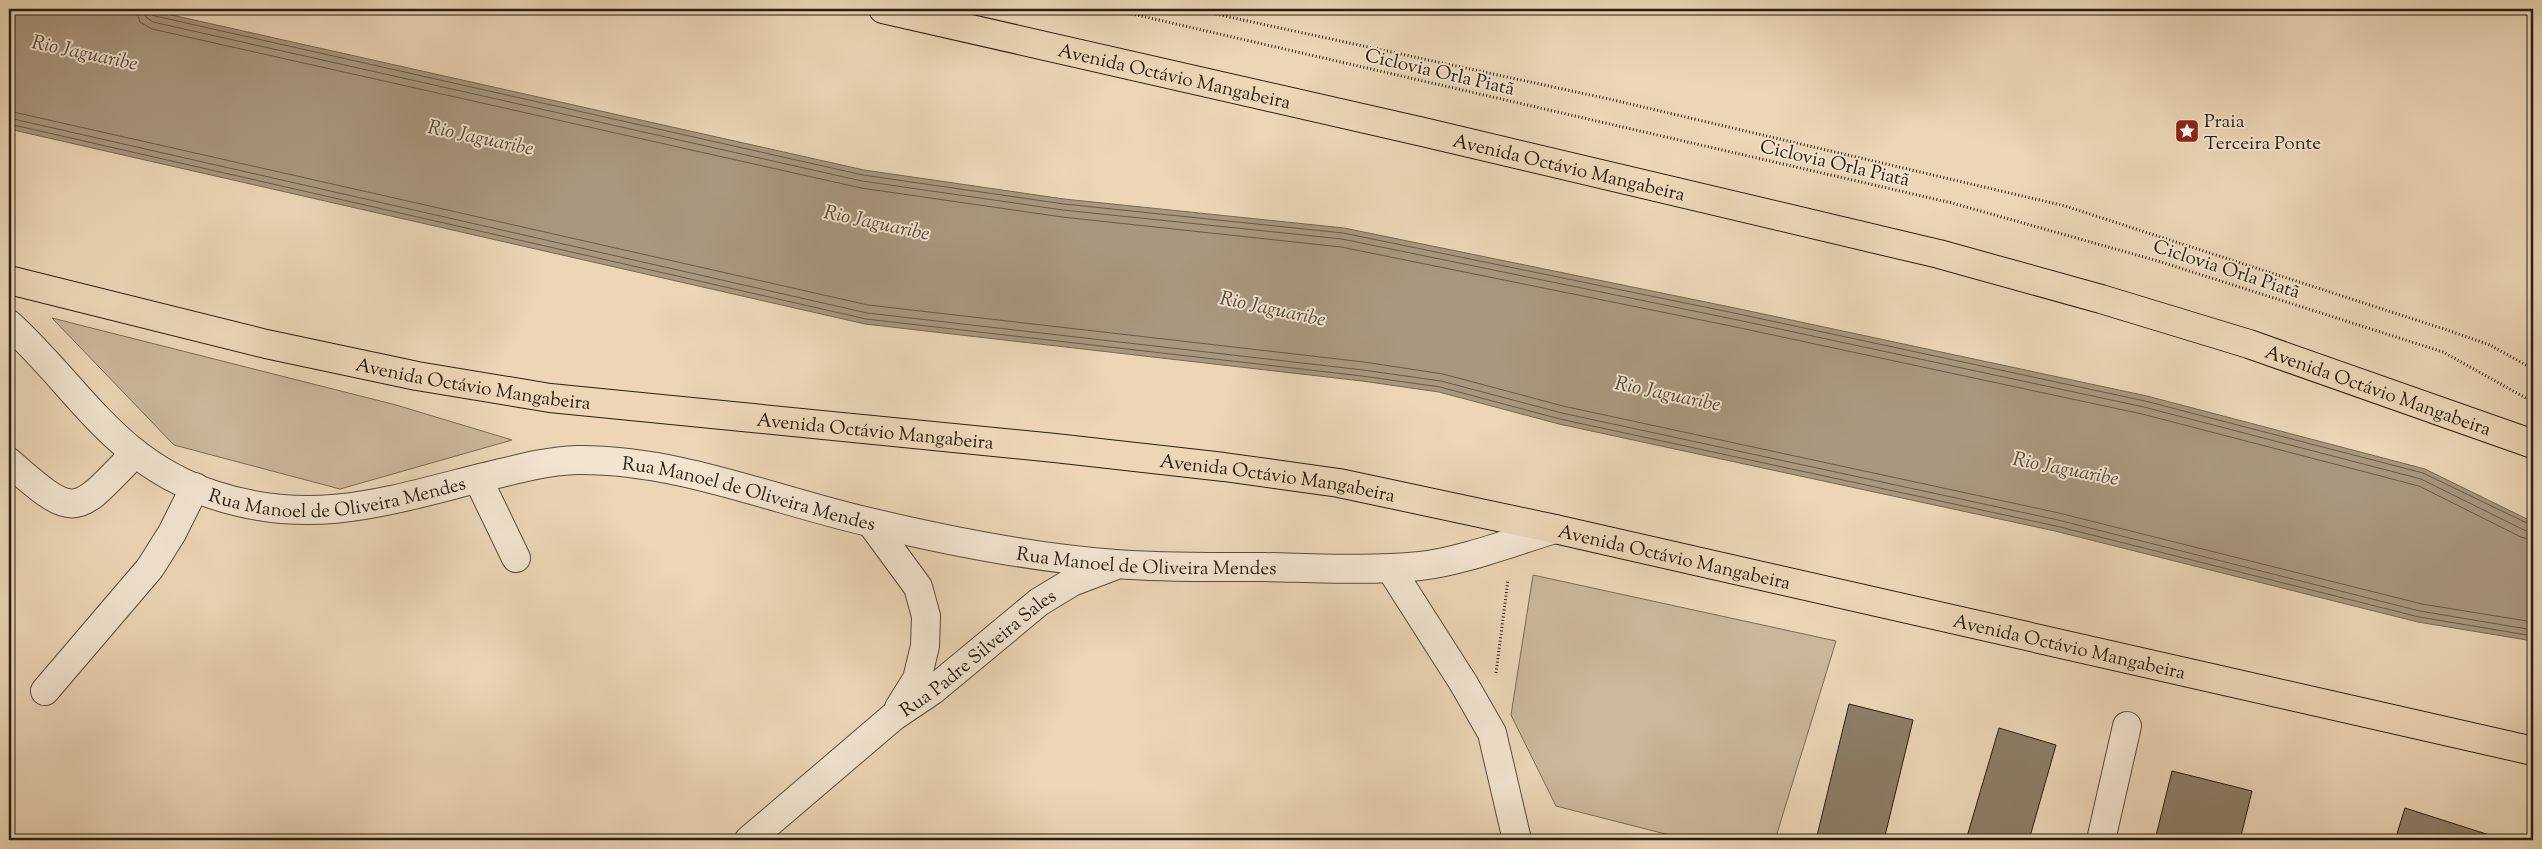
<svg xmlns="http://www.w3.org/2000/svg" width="2542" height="849" font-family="'Sorts Mill Goudy',serif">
<rect width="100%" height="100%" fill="#ecd6b6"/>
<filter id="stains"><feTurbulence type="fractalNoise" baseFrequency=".004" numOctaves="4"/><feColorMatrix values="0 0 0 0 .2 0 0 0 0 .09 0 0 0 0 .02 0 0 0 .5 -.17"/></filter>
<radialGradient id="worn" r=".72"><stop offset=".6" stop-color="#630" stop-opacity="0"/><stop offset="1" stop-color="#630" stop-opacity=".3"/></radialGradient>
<g fill="#cbb79a" stroke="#796a56">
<path d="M52,318L396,405L512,440L340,489L174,445Z"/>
<path d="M1533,575L1836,641L1775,840H1689L1556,806L1511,715Z"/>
</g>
<path fill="#a9977f" stroke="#756754" d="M9,9H145L864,170L1064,199L1344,228L1735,308L2147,396L2425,469L2533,522V641L2418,622L2055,531L1559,424L1439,392L1362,381L865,324L9,129Z"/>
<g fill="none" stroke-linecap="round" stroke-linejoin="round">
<g stroke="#685a49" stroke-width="1">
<path d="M136,9L140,22L152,29L861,188L1062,217L1341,247L1731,326L2142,414L2419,486L2521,537L2533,540"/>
<path d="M144,9L146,17L153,22L862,181L1063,210L1342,239L1733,319L2144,407L2421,479L2524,530L2533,533"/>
<path d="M150,9L151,14L155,16L863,175L1064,204L1343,233L1734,313L2145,401L2423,473L2533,526"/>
<path d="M9,111L868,305L1364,362L1443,374L1563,406L2059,513L2422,604L2533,622"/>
<path d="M9,118L867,313L1363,370L1441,381L1562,413L2058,520L2420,611L2533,630"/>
<path d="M9,124L866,319L1362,376L1440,387L1560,419L2056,526L2419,617L2533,636"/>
</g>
</g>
<g fill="#8d7e68" stroke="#271e13">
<path d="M1849,704L1913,720L1884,840H1816Z"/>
<path d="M1999,728L2056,745L2029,840H1966Z"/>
<path d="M2172,771L2252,791L2240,840H2155Z"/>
<path d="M2405,808L2505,840H2395Z"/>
</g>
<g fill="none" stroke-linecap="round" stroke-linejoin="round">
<defs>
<g id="minor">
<path id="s1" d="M9,324C80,389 114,462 214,495C311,527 385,502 480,478C511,471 544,461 577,460C679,459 775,501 873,523C953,542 1034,558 1116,564C1165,568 1215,567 1264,567C1316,568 1369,571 1420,566C1460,562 1515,541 1555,529"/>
<path d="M9,462C77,522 75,515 135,453"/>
<path d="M478,479L516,558"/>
<path d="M871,523L918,587L926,616L925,646L917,679L899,708"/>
<path d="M1390,568L1464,684L1492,733L1517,840"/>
<path d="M45,691L150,568L172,533L195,487"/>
<path id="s2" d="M749,840L893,717L933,690L1039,602L1072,582L1114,566"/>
<path d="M2101,840L2127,726"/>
</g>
<g id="major">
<path id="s3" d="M883,9L1423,132L1939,254L2101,299L2249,344L2533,444"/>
<path id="s4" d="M9,280L266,344L417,376L550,398L1055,448L1224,467L1339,483L1555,529L2533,751"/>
</g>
</defs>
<use href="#minor" stroke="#584c3c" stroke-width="30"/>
<use href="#major" stroke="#271e13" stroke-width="30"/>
<g stroke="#271e13" stroke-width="3" stroke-dasharray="1 2.5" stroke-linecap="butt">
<path d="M1111,9L1952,203L2158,261L2443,352L2533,402"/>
<path d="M1192,9L1609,99L2065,206L2447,330L2490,345L2533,369"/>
<path d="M1496,673L1508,580"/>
</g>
<use href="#minor" stroke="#f3e4d0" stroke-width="28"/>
<use href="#major" stroke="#ecd6b6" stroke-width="28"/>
</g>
<defs>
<symbol id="sight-square" viewBox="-11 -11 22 22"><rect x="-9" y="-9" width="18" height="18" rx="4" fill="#8f2418" stroke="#f3e4d0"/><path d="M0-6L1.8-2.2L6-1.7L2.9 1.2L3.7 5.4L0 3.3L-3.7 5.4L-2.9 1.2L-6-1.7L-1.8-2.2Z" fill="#fff"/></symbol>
</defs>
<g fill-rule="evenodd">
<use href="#sight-square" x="2173" y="117" width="28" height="28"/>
</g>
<g text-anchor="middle" stroke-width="4" stroke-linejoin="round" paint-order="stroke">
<g font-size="19" fill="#271e13" stroke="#f3e4d0">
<text transform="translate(1440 71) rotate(13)" y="7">Ciclovia Orla Piatã</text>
<text dy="7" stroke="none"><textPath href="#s3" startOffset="299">Avenida Octávio Mangabeira</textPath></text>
<text transform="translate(1835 162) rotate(13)" y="7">Ciclovia Orla Piatã</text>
<text dy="7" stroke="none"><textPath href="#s3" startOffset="704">Avenida Octávio Mangabeira</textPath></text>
<text transform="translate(2227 268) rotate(18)" y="7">Ciclovia Orla Piatã</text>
<text dy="7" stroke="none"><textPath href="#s4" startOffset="476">Avenida Octávio Mangabeira</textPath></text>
<text dy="7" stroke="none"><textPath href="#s3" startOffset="1544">Avenida Octávio Mangabeira</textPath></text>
<text dy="7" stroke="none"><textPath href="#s4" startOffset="881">Avenida Octávio Mangabeira</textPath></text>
<text dy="7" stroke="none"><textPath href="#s4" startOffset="1286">Avenida Octávio Mangabeira</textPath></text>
<text dy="7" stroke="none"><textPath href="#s1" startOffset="396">Rua Manoel de Oliveira Mendes</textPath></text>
<text dy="7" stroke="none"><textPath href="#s1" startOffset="816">Rua Manoel de Oliveira Mendes</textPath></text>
<text dy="7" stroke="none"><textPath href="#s4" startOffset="1691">Avenida Octávio Mangabeira</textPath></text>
<text dy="7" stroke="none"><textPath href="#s1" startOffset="1221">Rua Manoel de Oliveira Mendes</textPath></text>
<text dy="7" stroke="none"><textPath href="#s4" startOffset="2096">Avenida Octávio Mangabeira</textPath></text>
<text dy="7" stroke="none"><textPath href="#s2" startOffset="296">Rua Padre Silveira Sales</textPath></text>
</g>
<g font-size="19" fill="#271e13" stroke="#f3e4d0" text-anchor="start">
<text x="2204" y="127">Praia<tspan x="2204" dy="22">Terceira Ponte</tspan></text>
</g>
<g font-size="20" font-style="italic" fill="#544839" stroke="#f3e4d0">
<text transform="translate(85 52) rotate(12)" y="7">Rio Jaguaribe</text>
<text transform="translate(481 137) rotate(12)" y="7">Rio Jaguaribe</text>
<text transform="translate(877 222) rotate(12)" y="7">Rio Jaguaribe</text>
<text transform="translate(1273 308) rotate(12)" y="7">Rio Jaguaribe</text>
<text transform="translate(1668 393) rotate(12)" y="7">Rio Jaguaribe</text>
<text transform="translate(2066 468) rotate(11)" y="7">Rio Jaguaribe</text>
</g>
</g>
<rect width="2542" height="849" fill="none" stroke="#ecd6b6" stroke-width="30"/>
<rect x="10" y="10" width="2522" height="829" fill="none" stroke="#271e13" stroke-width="2.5"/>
<rect x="15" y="15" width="2512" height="819" fill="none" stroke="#271e13"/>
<rect width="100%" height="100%" filter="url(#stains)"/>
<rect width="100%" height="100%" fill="url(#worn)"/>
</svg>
